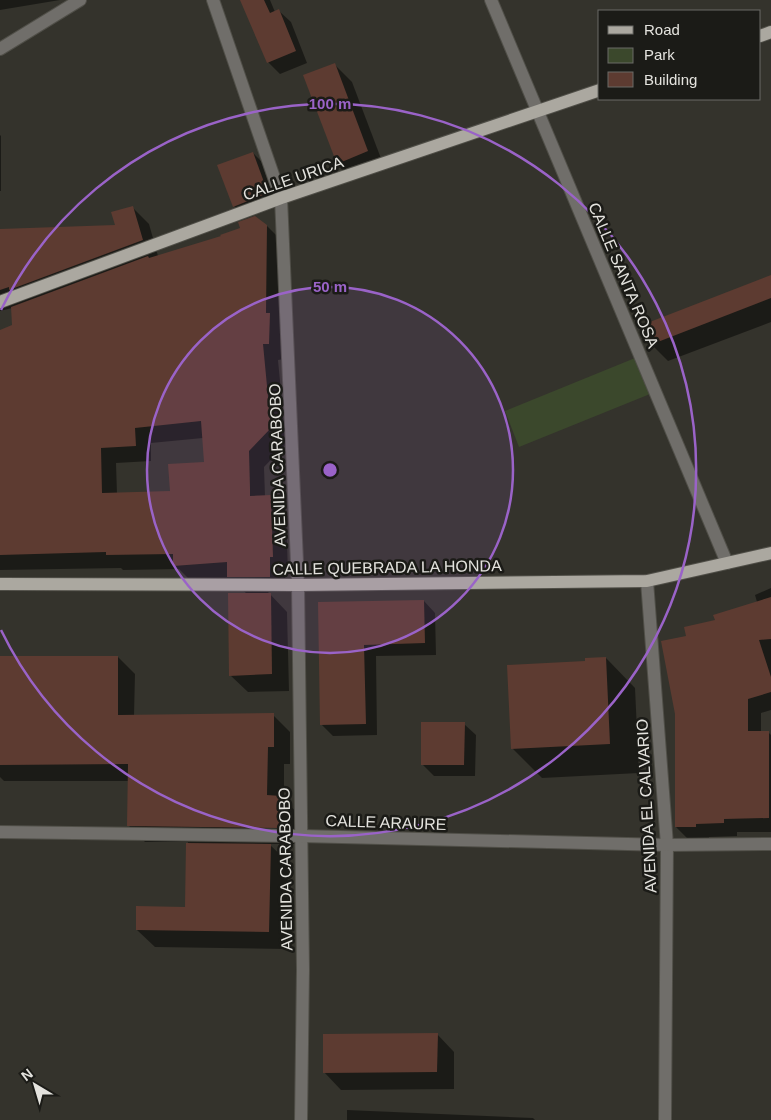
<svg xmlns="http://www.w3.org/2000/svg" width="771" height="1120" font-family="Arial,sans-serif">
<rect width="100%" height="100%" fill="#34332c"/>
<path fill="#3b482c" d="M640,356L655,392L519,447L505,411Z"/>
<g fill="#0007" fill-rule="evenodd">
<path d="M0,0H60L0,10Z"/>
<path d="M242,0H270L275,12L279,11L291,22L307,63L280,74L268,62Z"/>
<path d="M335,65L352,82L385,169L355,180L338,163Z"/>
<path d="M0,135L1,136V191H0Z"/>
<path d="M253,153L265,165L279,205L246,218L234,206Z"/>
<path d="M132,207L149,224L158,256L267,226L283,242L284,359L278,360L286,444L264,467L265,496H270L286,512L288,573H285L286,592H268L287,612L289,691L248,692L230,675L247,594L231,579L191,581L179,569L123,570L121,568L0,570V331L14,326L12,308L0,311V230L117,226ZM203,438L205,463L171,493L117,494L116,463L151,461V443Z"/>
<path d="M771,277V322L668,361L651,344Z"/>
<path d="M771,588V710L761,713V733H769L771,735V832H737V836L709,837V841H690L676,827L688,637L716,621L757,602L755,595Z"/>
<path d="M424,601L435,613L436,655L376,656L377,735L333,736L321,724L319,604Z"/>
<path d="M0,657H118L135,674L134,716L273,715L290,732V764H284V799L298,814L297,844H269L288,862L286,949L155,947L137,930L186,908L188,842H145L128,825L129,781H4L0,777Z"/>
<path d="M606,658L635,688L639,773L542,778L512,748L586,662Z"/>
<path d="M464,724L476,735L475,776H434L422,764Z"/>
<path d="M437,1034L454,1052V1089L341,1090L324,1072Z"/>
<path d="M347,1110L533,1118L535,1120H347Z"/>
</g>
<g fill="#5d3b31" fill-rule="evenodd">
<path d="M240,0H264L270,13L279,9L296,51L267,63Z"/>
<path d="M335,63L368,151L337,164L303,75Z"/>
<path d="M253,152L268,193L233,207L217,165Z"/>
<path d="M133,206L143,240L9,290V287L0,290V229L115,225L111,212Z"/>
<path d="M255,216L267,225L266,313H270L269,344H263L271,428L249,451L250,489V496L271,495L273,557H270V577H227V562L173,566V554L106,555V552L0,555V330L12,325L11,307L148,256L149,258L221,236L220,235L240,228L238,222ZM201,421L204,462L168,464L170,491L102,493L101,448L136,446L135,428Z"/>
<path d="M771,275V298L650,345L642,325Z"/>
<path d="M228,593H271L272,674L229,676Z"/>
<path d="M771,597V639L759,640L771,677V692L748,699V731H769V818L724,819V823L696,824V827H675V714L661,641L686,636L684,627L715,620L713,615Z"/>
<path d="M424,600L425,643L364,645L366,724L320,725L318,602Z"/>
<path d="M0,656H118V715L274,713V747H268L267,795L281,796L280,828L127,826L128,764L0,765Z"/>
<path d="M606,657L610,744L511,749L507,665L585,661V658Z"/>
<path d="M421,722H465L464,765H421Z"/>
<path d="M186,843L271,844L269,932L136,930V906L185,907Z"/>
<path d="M438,1033L437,1072L323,1073V1034Z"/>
</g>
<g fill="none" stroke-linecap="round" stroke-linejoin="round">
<defs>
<g id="minor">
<path d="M213,0L281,198L298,585L303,969L301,1120"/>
<path d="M491,0L727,563"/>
<path d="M0,49L80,0"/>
<path d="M647,581L667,845L665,1120"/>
<path d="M0,832L301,836L667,845L771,844"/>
</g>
<g id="major">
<path d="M760,36L771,32"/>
<path d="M0,302L281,198L600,90"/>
<path d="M0,584L298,585L647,581L771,553"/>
</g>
</defs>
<use href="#minor" stroke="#504f48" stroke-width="14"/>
<use href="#major" stroke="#504f48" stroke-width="14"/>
<use href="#minor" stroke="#706e6a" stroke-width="12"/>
<use href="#major" stroke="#aba8a0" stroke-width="12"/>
</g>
<circle cx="330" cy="470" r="183" fill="#9a63c8" fill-opacity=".12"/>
<g fill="none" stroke="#9a63c8" stroke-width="2.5">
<circle cx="330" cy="470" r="183"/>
<path d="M1 310A366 366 0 1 1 1 630"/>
</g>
<g text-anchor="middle" stroke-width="5" stroke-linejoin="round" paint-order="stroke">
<g font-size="16" fill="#e4e3de" stroke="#1b1b17">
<text transform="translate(293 178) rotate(-19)" y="6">CALLE URICA</text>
<text transform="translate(624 275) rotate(67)" y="6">CALLE SANTA ROSA</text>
<text transform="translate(277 465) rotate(-92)" y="6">AVENIDA CARABOBO</text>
<text transform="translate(387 567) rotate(-1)" y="6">CALLE QUEBRADA LA HONDA</text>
<text transform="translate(646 806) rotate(-93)" y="6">AVENIDA EL CALVARIO</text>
<text transform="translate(386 822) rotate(2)" y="6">CALLE ARAURE</text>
<text transform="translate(285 869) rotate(-91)" y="6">AVENIDA CARABOBO</text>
</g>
</g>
<circle cx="330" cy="470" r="8" fill="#9a63c8" stroke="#1b1b17" stroke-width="2.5"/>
<g font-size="15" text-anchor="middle" font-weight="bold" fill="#9a63c8" stroke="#1b1b17" stroke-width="5" stroke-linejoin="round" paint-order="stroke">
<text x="330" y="109">100 m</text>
<text x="330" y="292">50 m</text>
</g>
<rect x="598" y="10" width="162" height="90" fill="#1b1b17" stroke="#6b6b67"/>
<rect x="608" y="26" width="25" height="8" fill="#aba8a0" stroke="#6b6b67"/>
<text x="644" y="35" font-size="15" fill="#e4e3de">Road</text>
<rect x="608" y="48" width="25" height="15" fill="#3b482c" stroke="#6b6b67"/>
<text x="644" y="60" font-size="15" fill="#e4e3de">Park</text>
<rect x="608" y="72" width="25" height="15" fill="#5d3b31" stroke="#6b6b67"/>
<text x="644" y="85" font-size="15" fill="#e4e3de">Building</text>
<g transform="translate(35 1085) rotate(322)" stroke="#1b1b17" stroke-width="4" paint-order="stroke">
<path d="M0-4L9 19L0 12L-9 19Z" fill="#e4e3de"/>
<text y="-8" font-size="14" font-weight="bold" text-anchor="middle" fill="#e4e3de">N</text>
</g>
</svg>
